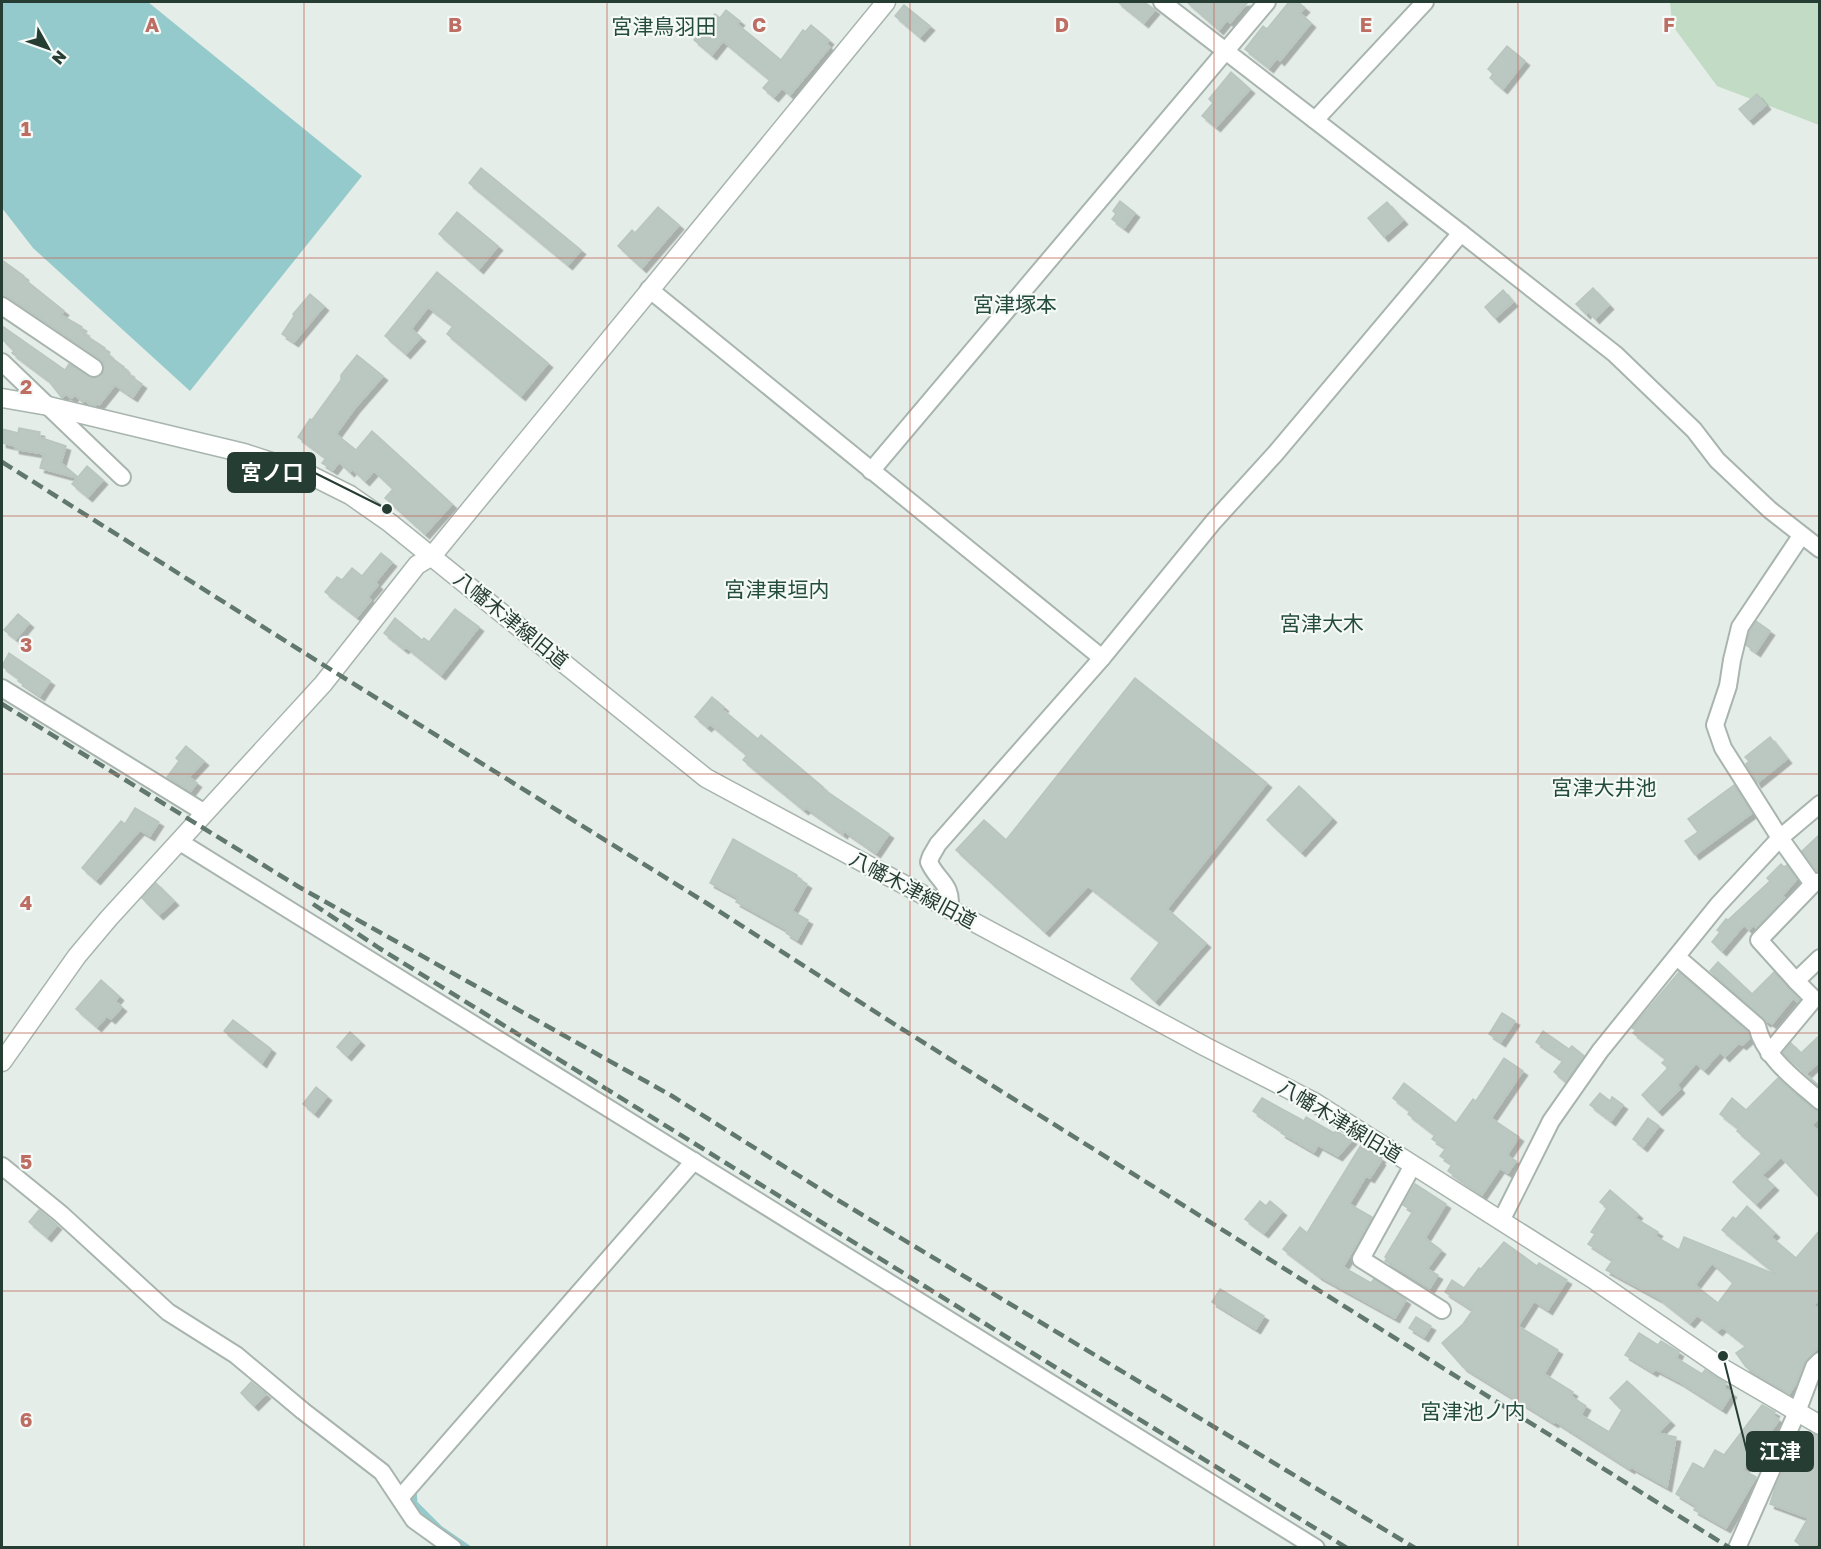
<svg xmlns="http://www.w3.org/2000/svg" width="1821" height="1549" font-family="'Golos Text','Noto Sans JP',sans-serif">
<defs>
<filter id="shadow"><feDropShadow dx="4.5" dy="4.5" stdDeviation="0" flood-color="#0004"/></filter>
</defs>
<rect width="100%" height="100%" fill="#e5ede8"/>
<path fill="#c1dbc4" d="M1670,2H1819V125L1717,86L1672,25Z"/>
<path fill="#94cacb" d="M2,2H148L362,176L190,391L33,248L2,208Z"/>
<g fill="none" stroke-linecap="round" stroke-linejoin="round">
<path stroke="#94cacb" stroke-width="5" d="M414,1489L415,1503L440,1528L469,1548"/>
</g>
<g fill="#bbc7c1" stroke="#b8c6be" stroke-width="1.5" fill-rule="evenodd" filter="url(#shadow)">
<path d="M1118,2H1144L1155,10L1144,23Z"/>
<path d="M1187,2H1248L1230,23L1227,20L1219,30Z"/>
<path d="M1289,2H1298L1305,8L1300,13L1311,23L1280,61L1277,58L1269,68L1245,49L1263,26L1267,29Z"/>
<path d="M904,5L930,26L920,37L895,16Z"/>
<path d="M726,10L740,21L737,24L781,60L803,30L805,32L811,25L829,40L826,44L830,47L790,95L782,88L774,97L763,88L770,80L723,41L712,55L694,40L715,14L720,18Z"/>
<path d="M1507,46L1525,61L1503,89L1490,78L1493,74L1488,69Z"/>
<path d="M1231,72L1250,89L1216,127L1202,116L1213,103L1209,99Z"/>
<path d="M1757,94L1766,105L1749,120L1739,109Z"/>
<path d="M481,168L581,250L568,265L469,183Z"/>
<path d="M1120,201L1135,213L1124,228L1112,219L1116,214L1113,211Z"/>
<path d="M1387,202L1403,220L1384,237L1368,218Z"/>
<path d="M658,207L679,225L642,268L618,246L632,230L635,233Z"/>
<path d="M457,212L498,246L479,269L439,234Z"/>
<path d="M2,260L24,276L23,278L64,311L61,315L82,327L80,329L85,332L84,334L105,348L104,350L109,354L108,355L124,367L123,369L130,373L129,375L142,384L133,397L115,385L99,405L97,403L95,406L91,405L85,400L83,402L75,395L72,398L65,394L62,398L48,380L12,353L14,351L2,339V326L65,370L69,364L94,378L102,374L104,369V364L100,359L8,297L2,296Z"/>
<path d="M437,272L548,363L521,396L447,334L453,326L428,307L411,329L421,337L406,354L385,336Z"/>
<path d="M1593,288L1609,305L1595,319L1588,311L1586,314L1576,304Z"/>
<path d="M1503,290L1513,302L1495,318L1485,307Z"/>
<path d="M310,294L324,306L294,342L282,334L294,316L293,314Z"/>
<path d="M357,355L383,376L355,408L336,434L356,450L372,431L452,504L425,534L385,498L393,489L374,471L365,481L352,469L350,472L339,462L333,470L322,463L326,458L298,437L310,419L312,420L341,380V375Z"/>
<path d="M19,428L40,432L39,437L66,446L61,463L78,477L87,466L103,480L88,497L72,484L77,478L40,468L44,454L15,449V446L2,443V429L18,433Z"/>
<path d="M381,553L392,562L375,583L378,585L368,597L371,600L357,617L325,592L337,577L342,580L352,568L362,576Z"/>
<path d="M455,609L479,627L441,675L406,647L404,649L384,633L395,618L422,640L424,638L429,642Z"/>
<path d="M18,614L29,623L16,639L4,630Z"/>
<path d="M1756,621L1770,631L1756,652L1746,645L1750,631Z"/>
<path d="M9,653L50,681L40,696L18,681L20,679L2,666Z"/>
<path d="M1135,678L1267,783L1167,909L1206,943L1155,1001L1131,979L1160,942L1088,886L1045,932L956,850L984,820L1006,840Z"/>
<path d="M712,697L724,707L722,709L758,739L761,735L823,787L822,788L889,834L876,853L844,831L843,834L806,808L804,810L743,760L747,755L710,724L707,727L695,717Z"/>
<path d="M1770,737L1787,759L1757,783L1746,764L1749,761L1745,757Z"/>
<path d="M186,746L204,761L189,777L197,783L190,792L167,777L179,761L176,758Z"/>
<path d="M1734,785L1752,813L1695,855L1685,841L1698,832L1688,819Z"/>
<path d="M1299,786L1332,818L1301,852L1267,820Z"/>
<path d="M135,808L159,822L150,836L140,830L96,880L82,868L121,821L125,824Z"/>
<path d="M1820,834V871H1817L1802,851Z"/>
<path d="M733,839L797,875L796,877L807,884L792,911L808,920L797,940L786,933L787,930L736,902L738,898L710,883Z"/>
<path d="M1781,864L1784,867L1787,865L1797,879L1782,896L1785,898L1756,928L1754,925L1749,930L1744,925L1722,951L1712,942L1720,932L1717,930L1726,919L1728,920L1770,881L1767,878Z"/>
<path d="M156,883L174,901L159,915L142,898Z"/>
<path d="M1718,962L1752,994L1774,972L1800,1000L1798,1002L1793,998L1772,1024L1768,1021L1766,1022L1710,971Z"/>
<path d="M1679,972L1748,1032L1750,1038L1742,1045L1739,1043L1725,1057L1720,1052L1704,1070L1696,1063L1677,1085L1680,1089L1658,1111L1642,1095L1668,1068L1662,1063L1666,1059L1633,1033L1636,1030L1632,1028Z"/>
<path d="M101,980L119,996L115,1001L122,1007L111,1019L107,1016L97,1027L76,1009Z"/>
<path d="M1502,1013L1515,1021L1501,1042L1489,1034Z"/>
<path d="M233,1020L271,1049L262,1063L224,1031Z"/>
<path d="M1543,1031L1569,1049L1572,1046L1584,1056L1566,1082L1554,1072L1562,1062L1561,1059L1536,1042Z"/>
<path d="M350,1032L360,1041L347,1056L337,1047Z"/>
<path d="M1820,1035V1061L1806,1074L1818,1085L1783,1053L1791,1043L1801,1053Z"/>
<path d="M1504,1058L1523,1071L1491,1118L1519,1137L1507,1155L1516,1161L1508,1173L1500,1168L1482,1195L1448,1171L1452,1164L1440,1156L1446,1148L1432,1139L1435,1135L1408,1114L1410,1111L1393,1098L1404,1083L1456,1123L1473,1099L1476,1101Z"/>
<path d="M1778,1078L1813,1109L1820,1111V1117L1812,1125L1820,1133V1198L1781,1157L1762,1175L1774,1186L1756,1204L1733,1182L1762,1153L1737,1131L1739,1129L1720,1114L1732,1098L1746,1110Z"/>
<path d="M316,1087L327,1096L314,1113L303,1104Z"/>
<path d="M1600,1093L1610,1101L1612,1097L1623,1105L1611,1121L1590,1105Z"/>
<path d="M1262,1098L1304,1121L1306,1117L1334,1133L1336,1131L1352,1140L1338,1156L1318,1145L1314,1152L1281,1133L1282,1131L1253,1111Z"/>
<path d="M1648,1118L1659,1126L1643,1147L1633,1139Z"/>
<path d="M1361,1145L1381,1158L1379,1160L1381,1161L1370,1178L1366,1176L1349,1204L1372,1217L1343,1267L1371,1283L1374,1279L1406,1300L1395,1318L1319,1276L1283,1249L1300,1227L1307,1233Z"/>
<path d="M1415,1184L1446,1204L1425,1238L1441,1250L1427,1269L1438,1275L1430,1288L1385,1261L1387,1258L1385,1257L1413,1211L1403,1205Z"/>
<path d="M1610,1190L1638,1214L1635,1218L1658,1232L1655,1236L1679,1250L1684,1237L1777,1275L1722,1230L1733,1217L1736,1219L1747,1206L1775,1233L1771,1237L1796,1258L1820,1230V1299L1814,1305L1820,1310V1345L1804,1363L1796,1384L1789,1394L1746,1367L1736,1353L1746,1346L1722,1327L1718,1331L1697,1315L1690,1323L1658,1298L1606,1270L1613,1260L1588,1244L1595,1234L1591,1232L1607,1208L1600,1202ZM1712,1263L1733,1283L1718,1303L1695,1285Z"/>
<path d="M1260,1201L1266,1206L1270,1201L1282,1211L1264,1233L1245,1219Z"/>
<path d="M39,1210L57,1225L47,1237L29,1222Z"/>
<path d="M1504,1242L1537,1266L1539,1263L1567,1280L1548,1310L1534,1301L1518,1326L1558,1350L1544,1374L1573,1392L1571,1396L1586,1406L1581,1415L1609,1432L1622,1410L1610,1398L1627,1381L1670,1421L1658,1433L1676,1437L1667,1487L1631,1467L1630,1469L1555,1421L1554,1423L1463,1367L1442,1343L1463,1324L1473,1310L1445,1292L1452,1280L1464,1288L1479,1268L1481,1269Z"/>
<path d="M1220,1289L1264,1316L1256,1329L1212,1302Z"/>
<path d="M1416,1317L1431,1326L1424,1337L1409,1328Z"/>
<path d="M1639,1333L1658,1345L1661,1341L1679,1352L1676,1358L1702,1374L1705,1370L1726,1383L1724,1388L1732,1393L1722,1409L1680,1382L1655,1369L1653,1372L1625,1355Z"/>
<path d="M251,1382L266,1394L254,1406L241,1393Z"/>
<path d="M1762,1405L1775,1412L1773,1415L1779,1420L1743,1470L1756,1477L1726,1528L1694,1510L1696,1506L1676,1494L1693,1463L1704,1469L1715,1450L1724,1455Z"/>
<path d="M1814,1434L1820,1436V1539L1814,1548H1805L1795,1541L1808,1518L1770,1504L1775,1488L1786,1464L1796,1469Z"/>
</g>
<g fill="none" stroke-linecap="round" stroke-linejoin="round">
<defs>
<g id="minor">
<path d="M1162,2L1461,233L1615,354L1694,430L1717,460L1770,510L1820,549"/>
<path d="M1315,120L1425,2"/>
<path d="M649,289L1102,658"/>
<path d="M2,306L94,368"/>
<path d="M2,362L122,477"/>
<path d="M871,471L1267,2"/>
<path d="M1801,536L1740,627L1732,660L1728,686L1715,725L1723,748L1780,838L1813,884L1820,881"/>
<path d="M2,688L205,813"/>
<path d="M180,842L1316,1548"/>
<path d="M1813,884L1759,940L1796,981L1820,958"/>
<path d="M949,909C954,885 937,881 929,862L931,856L938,844L1102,658L1214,521L1275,454L1461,233"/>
<path d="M1677,957L1757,1026C1764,1057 1796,1080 1820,1101"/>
<path d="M1769,1053L1814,999L1796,981"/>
<path d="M1413,1165L1361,1259L1442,1310"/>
<path d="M2,1166L61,1214L168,1312L236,1355L303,1411L382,1472L414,1520L453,1548"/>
<path d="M1501,1221L1551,1121L1600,1051L1718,905L1780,838L1820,804"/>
<path d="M400,1498L694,1161"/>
<path d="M1737,1548L1797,1412L1814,1367L1820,1361"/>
</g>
<g id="tertiary">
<path d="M2,398L48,406L244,453L308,474L350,495L390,523L706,778L1206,1047L1314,1102L1596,1281L1724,1369L1820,1425"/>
<path d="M2,1062L77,956L109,918L323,684L417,565L432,556L886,2"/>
</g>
</defs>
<use href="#minor" stroke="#a8b5ae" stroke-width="20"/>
<use href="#tertiary" stroke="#a8b5ae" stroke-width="21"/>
<use href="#minor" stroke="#fff" stroke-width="16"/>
<use href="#tertiary" stroke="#fff" stroke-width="18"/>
<g stroke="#61786e" stroke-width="4.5" stroke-dasharray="12 6" stroke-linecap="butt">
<path d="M2,462L333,671L708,904L902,1029L1730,1548"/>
<path d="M2,704L299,887L672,1096L836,1199L1415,1548"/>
<path d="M313,904L379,948L1347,1548"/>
</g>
</g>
<path fill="none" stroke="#bd6d61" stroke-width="1.5" stroke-opacity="0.55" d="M304,2V1548M607,2V1548M910,2V1548M1214,2V1548M1518,2V1548M2,258H1820M2,516H1820M2,774H1820M2,1033H1820M2,1291H1820"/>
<g text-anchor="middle" stroke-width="4.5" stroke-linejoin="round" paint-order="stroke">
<g font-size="20" fill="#263d33" stroke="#f5f9f7">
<text transform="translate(511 620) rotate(39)" y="7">八幡木津線旧道</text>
<text transform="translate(913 890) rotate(28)" y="7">八幡木津線旧道</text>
<text transform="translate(1340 1121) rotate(31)" y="7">八幡木津線旧道</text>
</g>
<g font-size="21" fill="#244d3d" stroke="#f5f9f7">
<text x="664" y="34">宮津鳥羽田</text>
<text x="1015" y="312">宮津塚本</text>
<text x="777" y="597">宮津東垣内</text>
<text x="1322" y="631">宮津大木</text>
<text x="1604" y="795">宮津大井池</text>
<text x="1473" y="1419">宮津池ノ内</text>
</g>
</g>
<g font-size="20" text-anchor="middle" font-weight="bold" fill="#bd6d61" stroke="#f5f9f7" stroke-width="4.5" stroke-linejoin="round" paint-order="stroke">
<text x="152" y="32">A</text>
<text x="455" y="32">B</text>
<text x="759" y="32">C</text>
<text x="1062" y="32">D</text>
<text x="1366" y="32">E</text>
<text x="1669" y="32">F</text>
<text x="26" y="136">1</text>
<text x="26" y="394">2</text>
<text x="26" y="652">3</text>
<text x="26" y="910">4</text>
<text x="26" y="1169">5</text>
<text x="26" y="1427">6</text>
</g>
<path fill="none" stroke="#263d33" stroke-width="2" d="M387 509L315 473M1723 1356L1747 1452"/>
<g fill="#263d33" stroke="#f5f9f7" stroke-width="2">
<circle cx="387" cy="509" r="6"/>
<circle cx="1723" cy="1356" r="6"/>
</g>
<g fill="#263d33" stroke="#263d33" stroke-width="2">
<rect x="228" y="453" width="87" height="39" rx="6"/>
<rect x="1747" y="1432" width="66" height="39" rx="6"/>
</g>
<g font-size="21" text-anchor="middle" font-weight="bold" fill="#fff">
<text x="272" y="480">宮ノ口</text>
<text x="1780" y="1459">江津</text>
</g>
<rect width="1821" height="1549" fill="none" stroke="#263d33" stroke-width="6"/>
<g transform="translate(48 48) rotate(130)" stroke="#f5f9f7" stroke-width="4.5" paint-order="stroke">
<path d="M0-4.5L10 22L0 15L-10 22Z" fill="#263d33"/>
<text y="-9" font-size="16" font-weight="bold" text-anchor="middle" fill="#263d33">N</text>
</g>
</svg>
